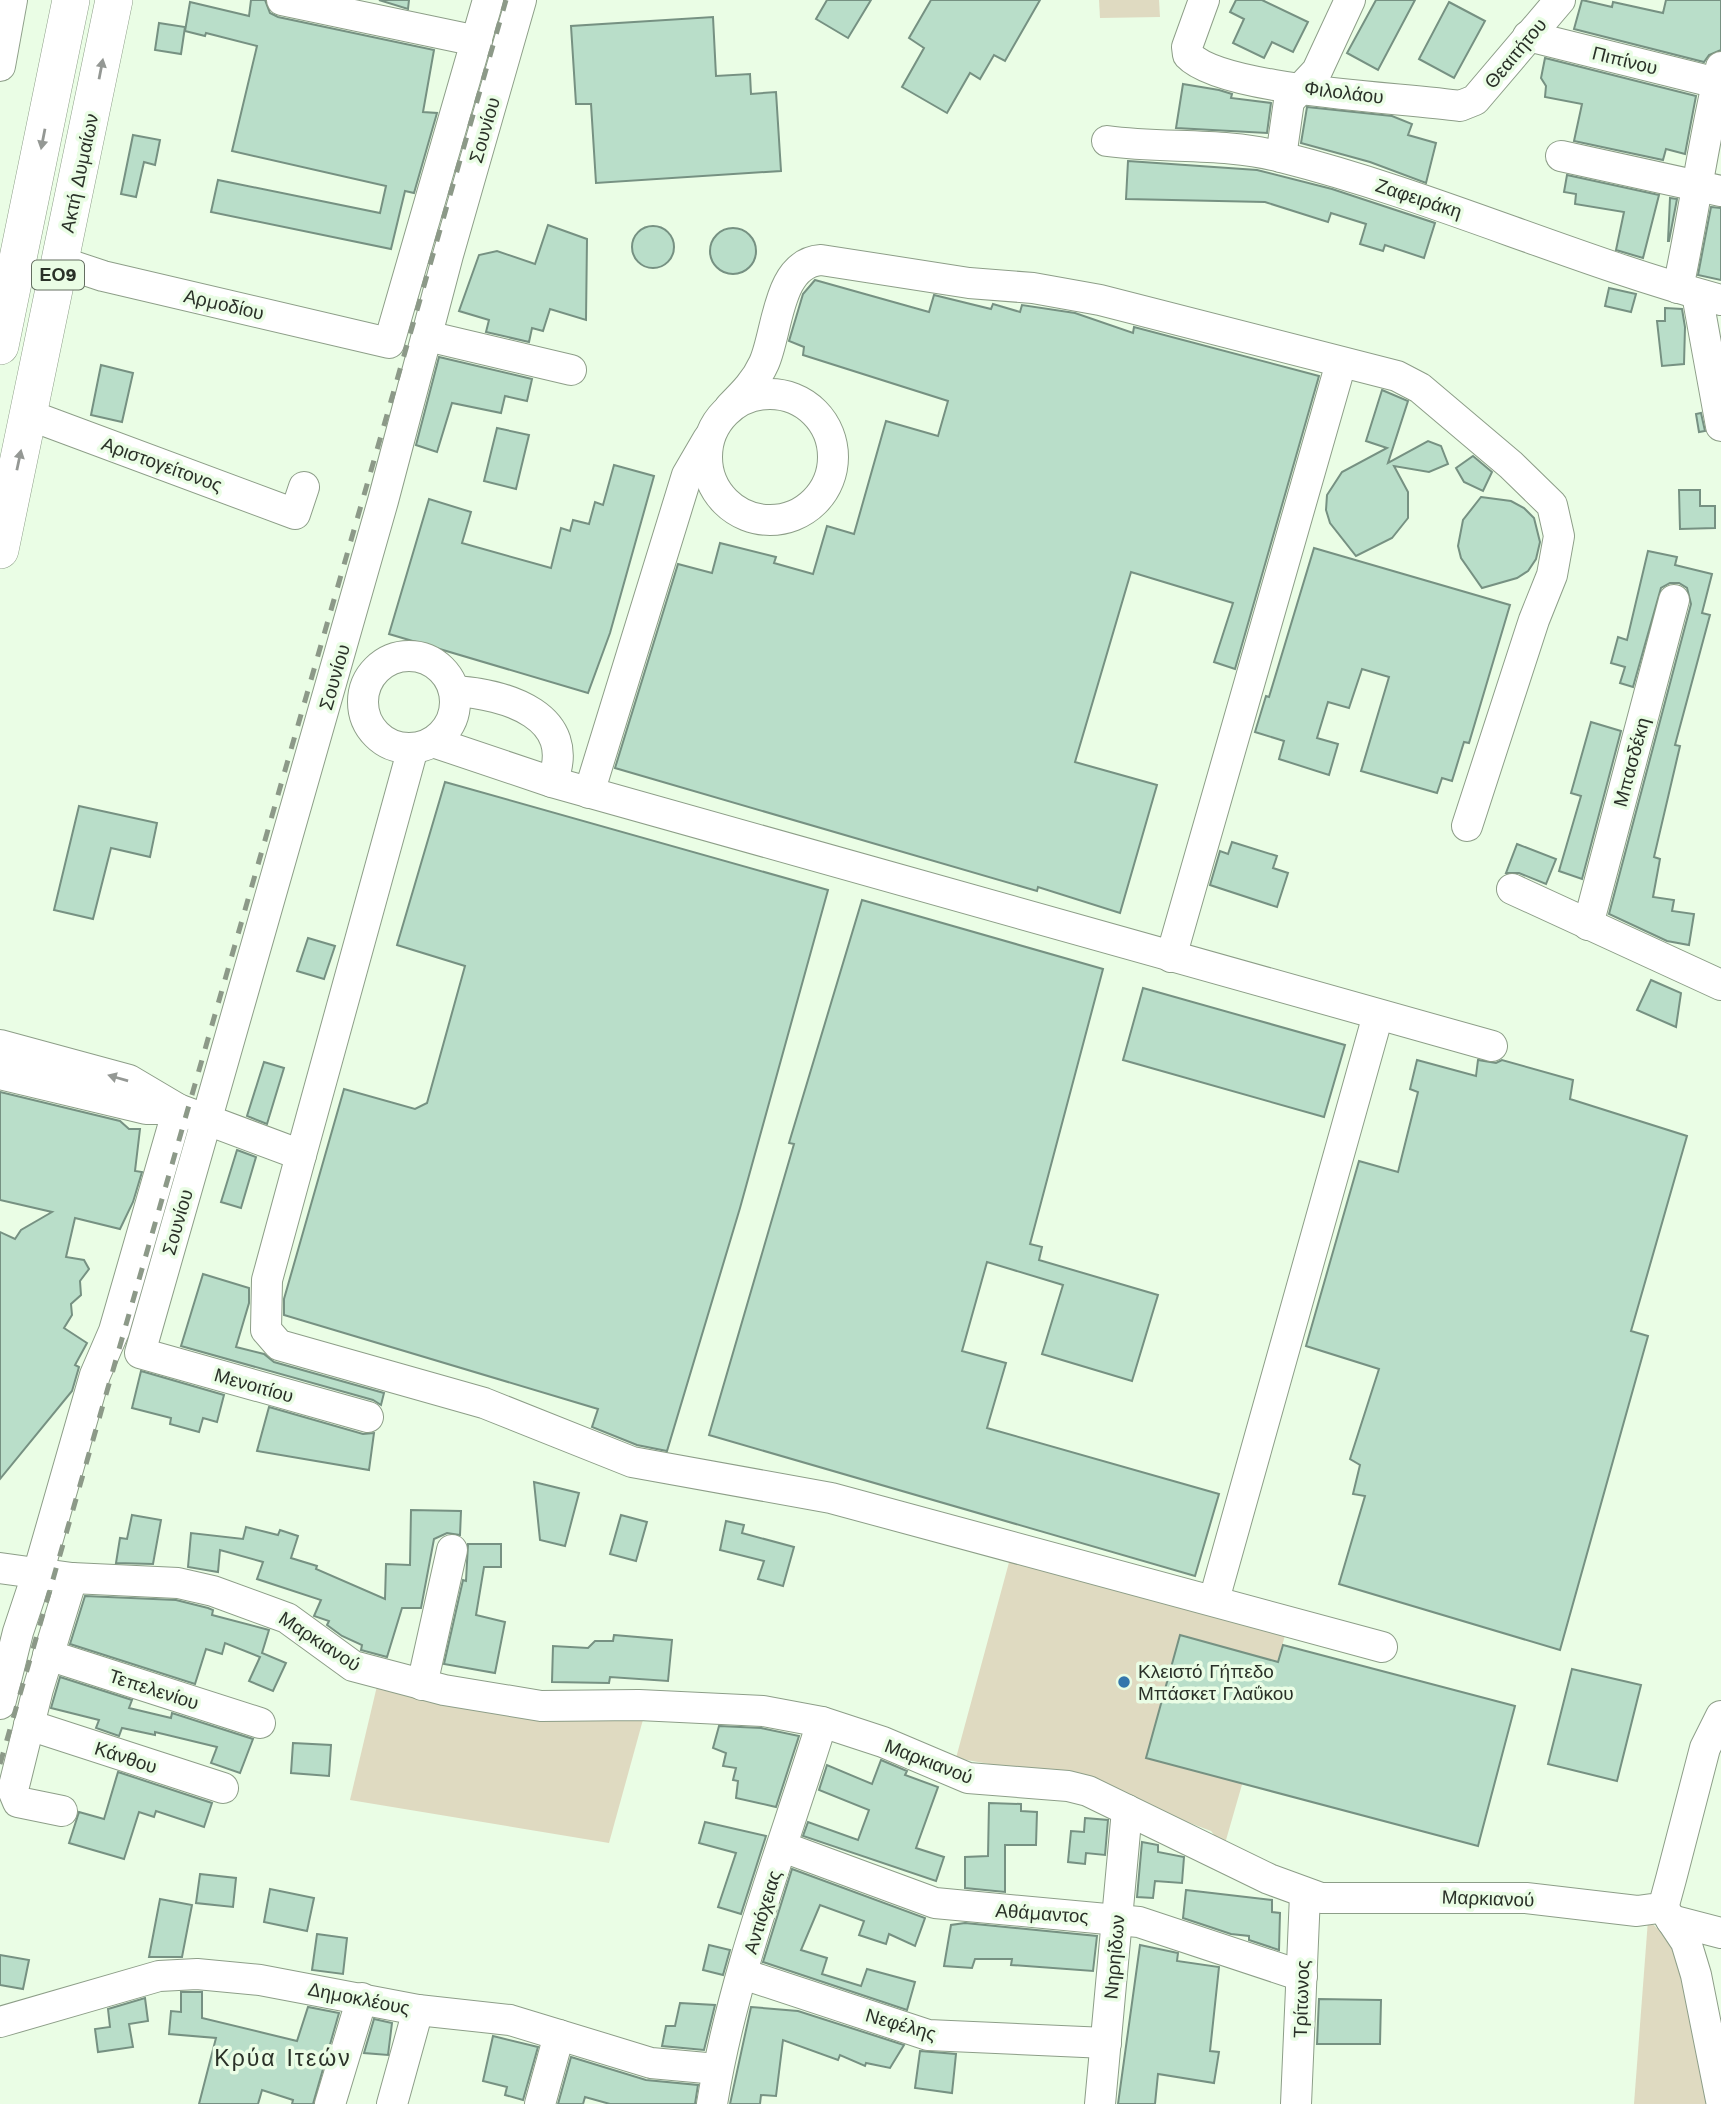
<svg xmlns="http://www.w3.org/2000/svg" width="1721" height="2104" font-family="'Work Sans',sans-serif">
<rect width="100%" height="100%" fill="#eafde5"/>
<g fill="#dfdac1">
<path d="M1099,0H1159L1160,17L1100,18Z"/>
<path d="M1011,1555L1286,1632L1224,1847L1211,1831L1073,1779L956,1758Z"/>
<path d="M377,1686L644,1716L609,1843L350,1800Z"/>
<path d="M1648,1920L1675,1944L1708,2104H1634Z"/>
</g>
<g fill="#b9dec9" stroke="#769182" stroke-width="2">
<path d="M251,0H265L270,13L278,17L434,50L423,112L437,113L414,193L405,191L391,249L211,212L218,180L380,213L386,186L232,151L257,46L206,33L205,36L185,31L190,2L249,16Z"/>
<path d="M379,0H409L408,9Z"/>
<path d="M827,0H871L848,38L816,19Z"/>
<path d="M931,0H1040L1005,61L994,55L980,79L970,73L947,113L902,87L924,48L909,38Z"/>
<path d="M1236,0H1262L1308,22L1293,52L1272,42L1264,58L1233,43L1244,19L1230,12Z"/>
<path d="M1376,0H1415L1378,70L1347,53Z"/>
<path d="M1582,0L1612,7L1613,2L1663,13L1666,0H1721V50L1709,55L1704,62L1574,29Z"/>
<path d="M1449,2L1485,21L1454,78L1419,59Z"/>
<path d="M713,17L716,76L750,74L751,94L776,92L781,171L596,183L591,104H576L571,26Z"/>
<path d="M159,23L185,27L181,54L155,50Z"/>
<path d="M1545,58L1696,96L1685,154L1666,149L1663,160L1574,141L1582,104L1545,97L1546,86L1541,78Z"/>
<path d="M1183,84L1219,90L1232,94L1231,98L1271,103L1267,133L1176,128Z"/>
<path d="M1307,107L1392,116L1412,124L1408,135L1436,143L1426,183L1370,162L1301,143Z"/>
<path d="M133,135L160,140L155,165L144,162L136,197L121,194Z"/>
<path d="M1128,161L1257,170L1332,189L1435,223L1424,258L1385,245L1383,251L1360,244L1366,224L1331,213L1328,222L1265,202L1126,199Z"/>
<path d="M1567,175L1659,195L1643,258L1616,250L1624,212L1575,204L1576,194L1564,192Z"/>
<path d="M1670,198L1677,199L1669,241H1668Z"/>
<path d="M1711,207L1721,208V280L1698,275Z"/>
<path d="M548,225L587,239L586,320L550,309L543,331L532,328L529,342L486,332L489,320L459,311L479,255L497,251L535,264Z"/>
<circle cx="653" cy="247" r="21"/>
<circle cx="733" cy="251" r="23"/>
<path d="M815,280L929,312L934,295L991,309L993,304L1020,312L1022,305L1075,313L1133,333L1134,327L1319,376L1235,669L1214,662L1233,603L1131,572L1075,762L1157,785L1120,913L1038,887L1037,891L615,768L678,564L712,573L720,543L776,557L774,563L813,574L827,526L854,534L886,421L938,436L948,401L803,355L804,347L789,341L803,294Z"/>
<path d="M1609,288L1636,294L1631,312L1605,306Z"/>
<path d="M1665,308L1682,309L1685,327L1684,364L1662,366L1657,321H1665Z"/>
<path d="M439,357L532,379L527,401L505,396L501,413L452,403L437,452L416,445Z"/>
<path d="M101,365L133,373L122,422L91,415Z"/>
<path d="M1382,390L1408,401L1388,463L1428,441L1441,446L1448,464L1429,472L1394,466L1408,492V518L1392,538L1356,556L1330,523L1326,510L1327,495L1342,472L1387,448L1366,441Z"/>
<path d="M1701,413L1705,431L1699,432L1696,414Z"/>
<path d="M497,428L529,435L516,489L484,481Z"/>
<path d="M1473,456L1492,472L1483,491L1464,482L1456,468Z"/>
<path d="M614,465L654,476L610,633L588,693L389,634L429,499L471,512L462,543L551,568L561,528L570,531L573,520L589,524L595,502L603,505Z"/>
<path d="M1679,490H1700V506H1715V528L1680,529Z"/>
<path d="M1481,497L1511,501L1524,508L1534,518L1540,542L1536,559L1528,571L1517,578L1482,588L1461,558L1458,546L1463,520Z"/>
<path d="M1314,548L1510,605L1469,743L1464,742L1452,781L1442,778L1437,793L1361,771L1389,677L1362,669L1349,708L1328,702L1317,738L1338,744L1329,775L1279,759L1284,741L1255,732L1266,696L1269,697Z"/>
<path d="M1648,551L1677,557L1675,565L1712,574L1702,613L1710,615L1675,745L1680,746L1654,857L1660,859L1653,897L1674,900L1672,911L1694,914L1689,945L1667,941L1609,914L1691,604L1687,588L1679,583H1670L1661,588L1633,687L1620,683L1625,667L1611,663L1618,637L1627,640Z"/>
<path d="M1591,722L1621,731L1582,879L1559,871L1581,796L1571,793Z"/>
<path d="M445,782L828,890L740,1208L667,1451L637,1445L592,1427L598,1409L284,1315V1299L344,1089L415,1109L427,1103L465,966L397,945Z"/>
<path d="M79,806L157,823L150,857L111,848L93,919L54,910Z"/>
<path d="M1232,842L1277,856L1273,868L1288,873L1277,907L1210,885L1220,851L1228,854Z"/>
<path d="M1517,844L1556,859L1546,884L1519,873H1506Z"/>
<path d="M862,900L1103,969L1030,1244L1042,1247L1039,1260L1158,1295L1132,1381L1042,1354L1063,1285L987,1262L962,1351L1006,1363L987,1428L1219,1494L1195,1576L709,1435L794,1144L789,1143Z"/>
<path d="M308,938L335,946L324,979L297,971Z"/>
<path d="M1651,980L1681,993L1676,1027L1637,1010Z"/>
<path d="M1143,988L1345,1045L1324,1117L1123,1060Z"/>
<path d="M1417,1060L1476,1076L1478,1060L1496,1063L1502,1060L1573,1080L1570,1099L1687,1136L1631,1331L1648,1336L1560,1650L1339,1584L1365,1496L1353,1494L1360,1465L1350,1459L1379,1369L1306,1346L1359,1161L1398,1172L1418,1092L1410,1089Z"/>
<path d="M264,1062L284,1068L267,1124L247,1116Z"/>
<path d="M0,1092L120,1121L129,1129H140L135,1171L142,1172L133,1202L120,1229L75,1218L66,1257L84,1260L89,1269L80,1281L81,1295L71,1304L72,1315L64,1328L87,1343L75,1365L79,1367L72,1391L0,1479V1232L15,1239L21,1230L52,1212L0,1200Z"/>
<path d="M237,1150L256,1157L241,1208L221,1202Z"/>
<path d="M203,1274L249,1288V1303L236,1347L264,1354L274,1362L384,1393L381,1405L373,1400L181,1346Z"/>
<path d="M141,1371L224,1395L217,1422L203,1418L199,1432L170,1424L171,1418L132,1408Z"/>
<path d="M269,1407L363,1434L374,1433L369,1470L257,1451Z"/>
<path d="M534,1482L579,1493L565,1546L540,1540Z"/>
<path d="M411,1510L461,1511L460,1535L447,1533L434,1539L421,1608H402L387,1657L361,1650L362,1645L342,1636L327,1625L329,1621L314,1616L321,1600L257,1579L263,1562L220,1550L218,1572L188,1567L191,1533L243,1539L246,1527L278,1535L280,1530L298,1536L291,1558L317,1566L316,1569L385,1599L386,1564L410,1565Z"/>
<path d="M132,1515L161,1520L153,1564L116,1563L120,1538L127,1539Z"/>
<path d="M621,1515L647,1522L636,1561L610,1554Z"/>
<path d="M726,1521L744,1525L742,1533L794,1547L783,1586L758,1579L764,1561L720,1550Z"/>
<path d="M468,1544H501V1567H484L476,1615L505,1622L495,1673L444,1664L463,1580L466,1581Z"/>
<path d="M85,1596L176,1600L208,1608L213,1610L212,1615L269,1630L262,1653L286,1663L273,1691L249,1681L260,1657L225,1643L222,1654L206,1649L195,1684L70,1644Z"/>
<path d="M614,1635L672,1640L668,1681L610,1677L609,1683L552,1682L553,1646L588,1648L595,1641H613Z"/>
<path d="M1180,1635L1278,1662L1283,1645L1515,1706L1478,1846L1146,1758Z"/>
<path d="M1572,1669L1641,1685L1617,1781L1548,1764Z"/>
<path d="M60,1677L132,1700L129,1708L171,1718L172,1713L253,1739L240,1773L211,1763L217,1747L155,1732V1735L122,1728L119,1736L96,1728L99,1720L51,1708Z"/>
<path d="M719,1726L761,1728L799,1736L776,1807L736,1798L738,1781L733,1780L736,1768L723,1766L726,1753L713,1748Z"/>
<path d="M293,1743L331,1745L329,1776L291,1773Z"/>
<path d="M881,1760L907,1771L905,1775L938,1787L916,1848L944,1857L936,1881L803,1836L808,1822L858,1840L869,1810L819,1790L827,1765L872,1784Z"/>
<path d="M118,1772L212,1803L204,1827L156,1811L154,1817L139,1812L124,1859L69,1843L79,1812L104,1819Z"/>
<path d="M989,1803L1021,1804V1811L1037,1812L1036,1845H1005V1892L965,1888V1857L988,1856Z"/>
<path d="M1085,1818L1108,1820L1105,1855L1086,1853L1085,1864L1068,1862L1071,1831L1084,1832Z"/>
<path d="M705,1822L766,1836L741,1914L718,1907L736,1853L699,1843Z"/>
<path d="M1142,1842L1158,1845V1852L1184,1857L1182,1883L1155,1881L1153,1898L1137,1897Z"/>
<path d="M792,1869L925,1918L915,1946L889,1934L886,1944L859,1935L864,1921L820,1905L801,1950L827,1958L822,1974L861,1986L867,1969L915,1982L907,2010L763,1962Z"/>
<path d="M200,1874L236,1878L233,1907L196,1903Z"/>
<path d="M270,1889L314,1898L307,1931L264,1922Z"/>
<path d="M1186,1890L1272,1900V1912L1280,1913L1279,1950L1249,1940V1936L1231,1934L1183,1918Z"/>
<path d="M160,1899L192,1905L182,1957H149Z"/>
<path d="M965,1923L1097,1936L1093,1971L1011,1965L1012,1959H975L972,1968L944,1966L951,1925Z"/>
<path d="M317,1934L347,1938L343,1974L312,1970Z"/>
<path d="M709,1945L730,1950L723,1975L703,1970Z"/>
<path d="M1140,1945L1178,1953L1177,1961L1219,1967L1210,2051L1219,2052L1214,2083L1158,2074L1155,2104H1118Z"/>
<path d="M0,1955L29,1960L23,1989L0,1985Z"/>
<path d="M181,1992H202V2018L297,2041L308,2007L339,2013L313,2104H292L293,2100L262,2090L258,2104H199L216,2038L169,2034L171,2011L181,2012Z"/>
<path d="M145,1998L148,2021L129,2024L133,2047L98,2052L95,2029L110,2027L108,2009Z"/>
<path d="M1319,1999L1381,2000L1380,2044H1317Z"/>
<path d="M680,2003L715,2005L704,2050L662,2046L666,2026H675Z"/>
<path d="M751,2007L798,2011L904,2045L890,2068L866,2063L865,2066L840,2055L838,2060L783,2040L776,2096L761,2095L760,2104H730Z"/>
<path d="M374,2019L392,2023L388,2055L364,2053Z"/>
<path d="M493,2036L538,2047L523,2100L505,2095L507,2087L483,2081Z"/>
<path d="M920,2051L956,2054L952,2093L915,2088Z"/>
<path d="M571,2057L646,2080L698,2085L695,2104H610L585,2097L583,2104H558Z"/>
</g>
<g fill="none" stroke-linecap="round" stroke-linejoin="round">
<defs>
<g id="minor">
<path d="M282,0L477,41"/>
<path d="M1204,0L1187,47L1188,55C1223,92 1402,97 1460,106L1475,100L1560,0"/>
<path d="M1528,36L1721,84"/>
<path d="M0,66L12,0"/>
<path d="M1107,141C1164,149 1225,142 1281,157C1432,195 1572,260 1721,300"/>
<path d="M1561,156L1721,191"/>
<path d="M1281,157L1289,101L1317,71L1350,0"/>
<path d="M61,262L103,276L389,343L488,0"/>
<path d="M1678,288C1694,214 1703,140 1721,67"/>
<path d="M1697,294L1721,426"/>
<path d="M427,336L571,370"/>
<circle cx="770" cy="457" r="63"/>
<path d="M730,407C744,393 756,381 764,363C778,332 777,263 821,260L969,283L1033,288L1100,300L1397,376L1420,388L1511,465L1552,505L1559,536L1552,575L1534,620L1467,826"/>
<path d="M29,415L295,514L304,487"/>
<circle cx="409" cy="702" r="46"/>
<path d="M454,691C506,694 579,716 552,782"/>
<path d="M433,742L552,782L1492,1046"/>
<path d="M589,793L687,475L708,439"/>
<path d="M1512,889L1721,985"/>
<path d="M1588,925L1674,600"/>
<path d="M1171,957L1341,363"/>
<path d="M0,1045L129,1080L178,1109L301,1155L267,1280L266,1330L279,1345L484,1403L632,1462L831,1498L1382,1647"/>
<path d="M0,1074L146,1109H174"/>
<path d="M301,1155L413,748"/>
<path d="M368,1417L140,1353L383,501L448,255L521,0"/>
<path d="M0,1568L72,1578L178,1583L213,1591L287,1618L353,1666L444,1690L541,1706L639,1705L763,1711L822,1722L883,1742L968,1778L1068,1786L1088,1791L1269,1879L1321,1898H1526L1637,1911L1659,1908L1665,1901L1671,1879L1705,1748L1721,1716"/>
<path d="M1214,1600L1378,1015"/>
<path d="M48,1655L260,1723"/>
<path d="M422,1685L452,1550"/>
<path d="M0,1704L18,1632L41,1563L95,1375L114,1331L178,1109"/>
<path d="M29,1725L223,1788"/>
<path d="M62,1811L18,1802L13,1790L38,1689L72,1578"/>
<path d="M783,1847L935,1903L1139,1922L1302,1976"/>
<path d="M1662,1906L1686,1942L1696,1975L1721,2100"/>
<path d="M1671,1920L1721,1933"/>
<path d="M743,1974L928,2035L1106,2043"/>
<path d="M0,2022L159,1976L197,1974L260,1980L418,2010L510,2020L651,2063L717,2069"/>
<path d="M330,2104L362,1998"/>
<path d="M392,2104L418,2010"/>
<path d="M540,2104L559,2035"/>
<path d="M712,2104C733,1974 783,1848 822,1722"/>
<path d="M1100,2104L1127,1810"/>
<path d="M1296,2104L1305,1895"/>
</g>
<g id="major">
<path d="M0,346L71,0"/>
<path d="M0,550L114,0"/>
</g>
</defs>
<use href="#minor" stroke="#8d9e88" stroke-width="32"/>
<use href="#major" stroke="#8d9e88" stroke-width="38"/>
<use href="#minor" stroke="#fff" stroke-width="30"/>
<use href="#major" stroke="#fff" stroke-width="37"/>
<path stroke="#8c9988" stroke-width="5" stroke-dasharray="12 12" stroke-linecap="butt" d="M0,1764L506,0"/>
</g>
<defs><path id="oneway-solid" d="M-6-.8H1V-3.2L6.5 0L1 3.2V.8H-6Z" transform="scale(1.75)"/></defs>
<g fill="#949894">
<use href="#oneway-solid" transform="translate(101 69) rotate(-79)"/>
<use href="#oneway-solid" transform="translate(43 139) rotate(101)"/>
<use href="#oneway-solid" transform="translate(19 460) rotate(-78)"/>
<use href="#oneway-solid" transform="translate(118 1078) rotate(-164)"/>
</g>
<circle fill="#3476ac" stroke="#eafde5" stroke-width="2.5" cx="1124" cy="1682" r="7"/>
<g text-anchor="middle" stroke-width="7" stroke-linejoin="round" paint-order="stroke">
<rect fill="#eafde5" stroke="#646e61" stroke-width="2" x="32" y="260.5" width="52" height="29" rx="5"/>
<g font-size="18" font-weight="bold" fill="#2a3128">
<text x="58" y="281">ΕΟ9</text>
</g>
<g font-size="19" fill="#2a3128" stroke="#eafde5">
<text transform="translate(1515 53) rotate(-50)" y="7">Θεαιτήτου</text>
<text transform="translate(1625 60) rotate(14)" y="7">Πιπίνου</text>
<text transform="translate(1344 92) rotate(7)" y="7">Φιλολάου</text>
<text transform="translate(484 130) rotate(-74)" y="7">Σουνίου</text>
<text transform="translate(79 173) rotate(-78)" y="7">Ακτή Δυμαίων</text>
<text transform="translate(1419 198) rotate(18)" y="7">Ζαφειράκη</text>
<text transform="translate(224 304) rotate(13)" y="7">Αρμοδίου</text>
<text transform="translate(162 464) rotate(20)" y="7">Αριστογείτονος</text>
<text transform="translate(334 677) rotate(-74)" y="7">Σουνίου</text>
<text transform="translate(1631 762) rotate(-75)" y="7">Μπασδέκη</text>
<text transform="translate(177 1222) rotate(-74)" y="7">Σουνίου</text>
<text transform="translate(254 1385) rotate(16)" y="7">Μενοιτίου</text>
<text transform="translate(320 1641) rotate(33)" y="7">Μαρκιανού</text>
<text transform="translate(154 1689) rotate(18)" y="7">Τεπελενίου</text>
<text transform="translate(126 1757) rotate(18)" y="7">Κάνθου</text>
<text transform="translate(929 1761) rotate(21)" y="7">Μαρκιανού</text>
<text transform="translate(1488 1898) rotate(2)" y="7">Μαρκιανού</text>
<text transform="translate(762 1912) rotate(-73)" y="7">Αντιόχειας</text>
<text transform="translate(1042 1913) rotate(4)" y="7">Αθάμαντος</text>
<text transform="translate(1114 1957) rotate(-85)" y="7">Νηρηίδων</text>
<text transform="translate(359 1998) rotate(11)" y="7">Δημοκλέους</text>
<text transform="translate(1301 1999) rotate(-88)" y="7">Τρίτωνος</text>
<text transform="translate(901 2024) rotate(16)" y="7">Νεφέλης</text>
</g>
<g font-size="19" fill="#2a3128" stroke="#eafde5" text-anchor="start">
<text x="1138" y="1678">Κλειστό Γήπεδο<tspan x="1138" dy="22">Μπάσκετ Γλαΰκου</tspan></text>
</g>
<g font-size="23" letter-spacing="2" fill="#2a3128" stroke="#eafde5">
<text x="283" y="2066">Κρύα Ιτεών</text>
</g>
</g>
</svg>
